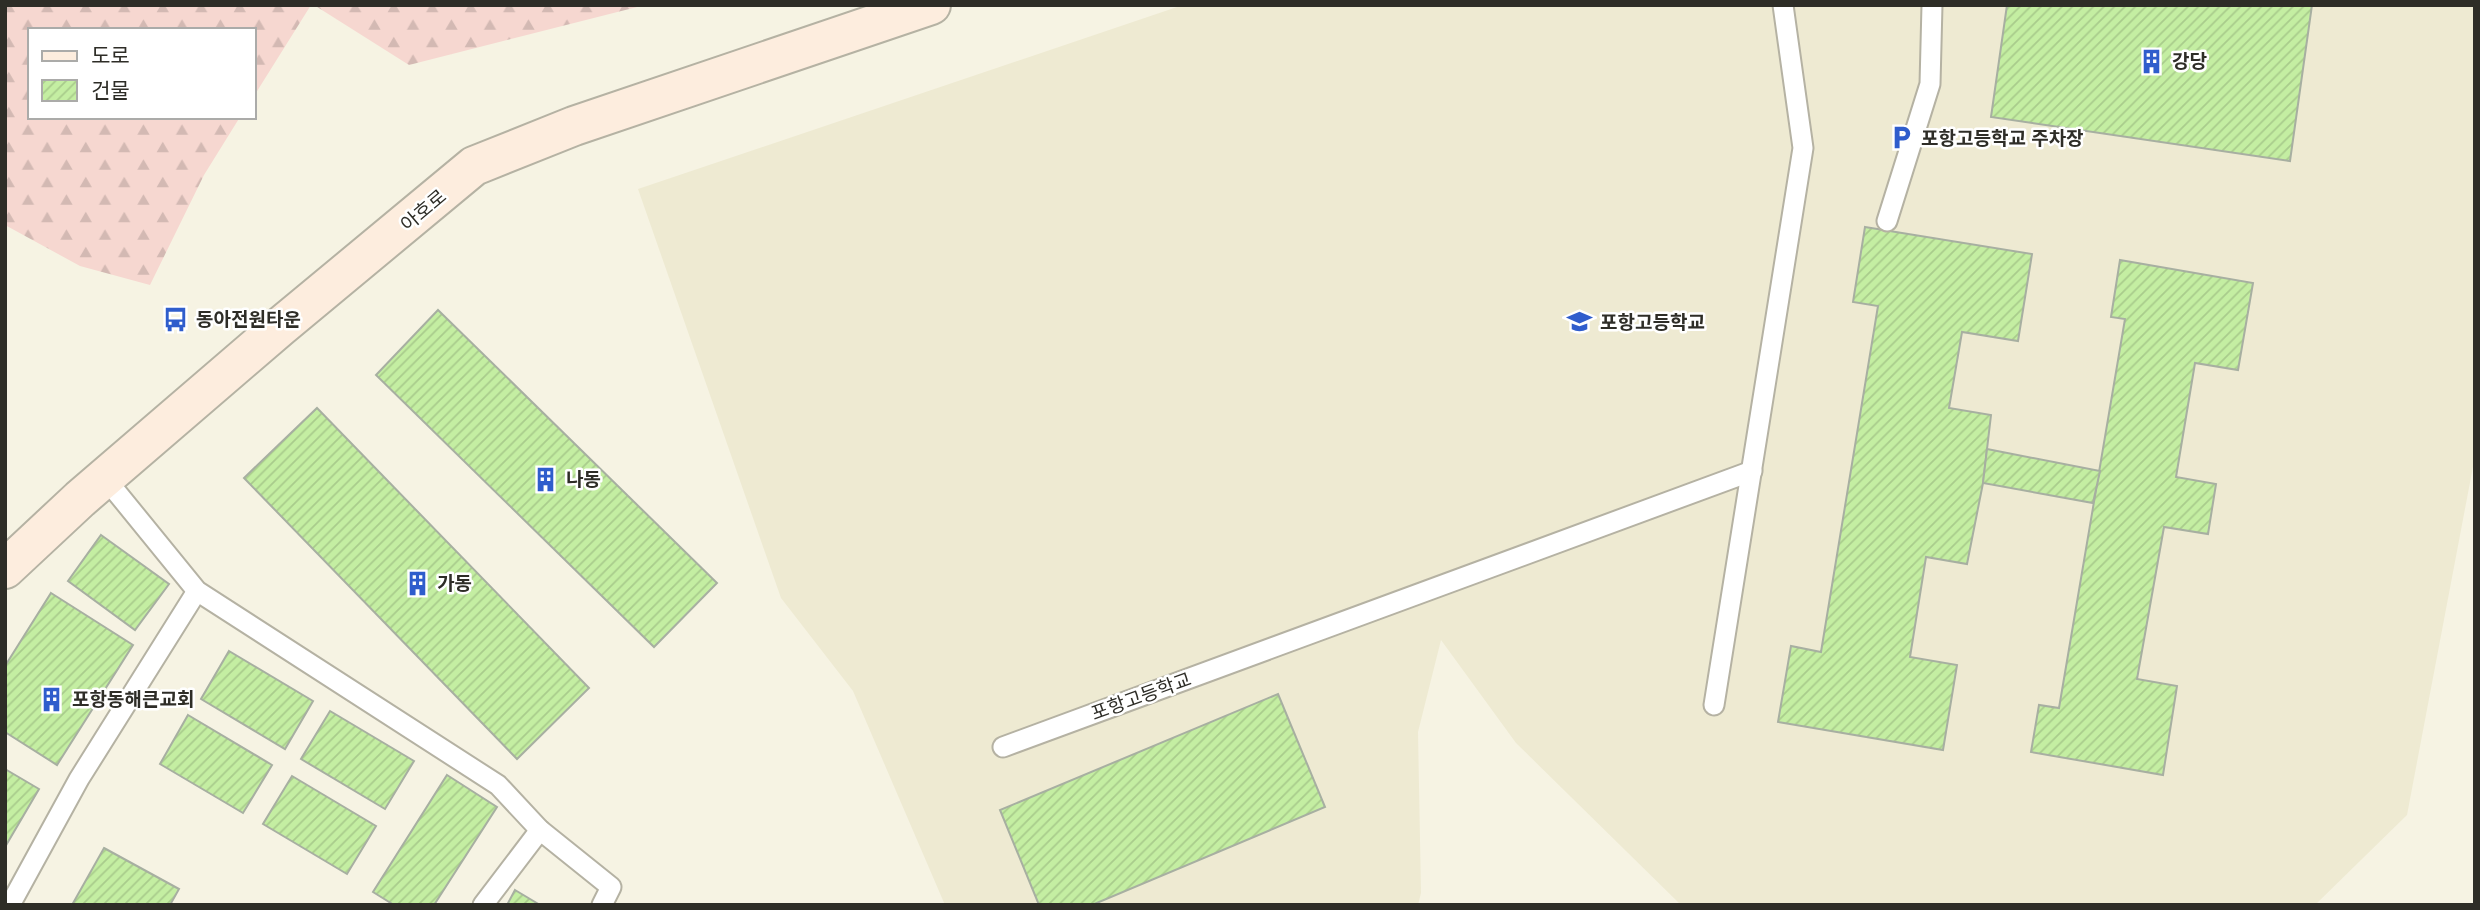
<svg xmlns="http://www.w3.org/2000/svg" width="2480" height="910" font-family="Helvetica,'Noto Sans KR',sans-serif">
<defs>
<pattern id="forest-firs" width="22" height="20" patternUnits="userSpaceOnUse" patternTransform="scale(1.75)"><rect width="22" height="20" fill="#f6d7d0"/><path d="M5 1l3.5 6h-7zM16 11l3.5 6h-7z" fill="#d3b9b3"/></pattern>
<pattern id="building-hatch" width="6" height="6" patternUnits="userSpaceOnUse" patternTransform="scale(1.75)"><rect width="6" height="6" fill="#c4eea2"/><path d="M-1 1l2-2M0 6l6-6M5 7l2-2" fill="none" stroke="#a9cc8c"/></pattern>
</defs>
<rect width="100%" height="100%" fill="#f6f3e3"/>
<path fill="#eeead2" d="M1183,5H2475V456L2407,815L2315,905H1681L1516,743L1441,640L1418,732L1421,893L1418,905H945L853,691L781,598L638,189Z"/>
<g fill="url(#forest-firs)">
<path d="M5,5H311L254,96V30H30V117H240L204,175L150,285L80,266L5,225Z"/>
<path d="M314,5H645L409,65Z"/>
</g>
<g fill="url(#building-hatch)" stroke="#a7afa1" stroke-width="2">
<path d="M2007,5H2312L2290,161L1991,117Z"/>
<path d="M1865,227L2032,254L2018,341L1962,332L1949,408L1991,415L1983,483L1967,564L1926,557L1910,657L1957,665L1943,750L1778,722L1791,646L1821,652L1878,306L1853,302Z"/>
<path d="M2120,260L2253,283L2238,370L2195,363L2176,477L2216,484L2208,534L2164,527L2137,679L2177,686L2163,775L2031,752L2039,705L2059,708L2125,319L2111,317Z"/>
<path d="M438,310L717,583L654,647L376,375Z"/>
<path d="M317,408L589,688L517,759L244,478Z"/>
<path d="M1987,449L2100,471L2093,503L1983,483Z"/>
<path d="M101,535L169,584L135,630L68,581Z"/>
<path d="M51,593L133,645L57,765L5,732V666Z"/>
<path d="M229,651L313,701L285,749L201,699Z"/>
<path d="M1278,694L1325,807L1092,905H1039L1000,810Z"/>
<path d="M330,711L414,761L385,809L301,759Z"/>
<path d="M188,715L272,765L243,813L160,764Z"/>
<path d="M5,769L39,789L5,847Z"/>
<path d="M447,775L497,807L434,905H394L373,892Z"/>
<path d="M292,776L376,826L347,874L263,824Z"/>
<path d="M104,848L179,889L170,905H72Z"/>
<path d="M515,890L540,905H507Z"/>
</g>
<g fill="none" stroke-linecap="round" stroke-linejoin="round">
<defs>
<g id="lane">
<path d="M1887,221L1930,84L1932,5"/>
<path d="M105,478L197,591L498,785L540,830L611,887L602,905"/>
<path d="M1714,705L1803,148L1783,5"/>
<path d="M1003,747L1752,471"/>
<path d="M10,905L79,779L197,591"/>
<path d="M483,905L540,830"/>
</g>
<path id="secondary" d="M5,569L80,499L280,327L474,166L574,126L931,5"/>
</defs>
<use href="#lane" stroke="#b5b2a3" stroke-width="23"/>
<use href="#secondary" stroke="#b5b2a3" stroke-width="42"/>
<use href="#lane" stroke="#fff" stroke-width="19"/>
<use href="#secondary" stroke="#fdedde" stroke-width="38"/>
</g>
<defs>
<symbol id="building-bare" viewBox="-9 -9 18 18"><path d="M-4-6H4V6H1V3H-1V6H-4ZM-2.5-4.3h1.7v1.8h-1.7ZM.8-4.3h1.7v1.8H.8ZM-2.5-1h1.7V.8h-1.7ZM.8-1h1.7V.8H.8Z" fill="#2f5dcc" stroke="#fff" stroke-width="2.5" paint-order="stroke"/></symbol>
<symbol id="parking-bare" viewBox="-9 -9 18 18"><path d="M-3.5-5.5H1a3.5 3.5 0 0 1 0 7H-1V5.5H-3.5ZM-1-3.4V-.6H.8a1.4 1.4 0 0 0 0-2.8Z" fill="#2f5dcc" stroke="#fff" stroke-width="2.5" paint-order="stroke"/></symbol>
<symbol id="bus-bare" viewBox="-9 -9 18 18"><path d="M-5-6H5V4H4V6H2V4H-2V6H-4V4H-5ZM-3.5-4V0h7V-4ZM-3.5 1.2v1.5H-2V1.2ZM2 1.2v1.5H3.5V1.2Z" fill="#2f5dcc" stroke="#fff" stroke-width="2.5" paint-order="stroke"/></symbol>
<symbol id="school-bare" viewBox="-9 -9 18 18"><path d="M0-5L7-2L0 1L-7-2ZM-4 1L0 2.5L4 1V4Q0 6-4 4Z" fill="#2f5dcc" stroke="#fff" stroke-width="2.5" paint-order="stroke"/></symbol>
</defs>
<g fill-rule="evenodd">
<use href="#building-bare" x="2134" y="44" width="35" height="35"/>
<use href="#parking-bare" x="1884" y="120" width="35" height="35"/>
<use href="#bus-bare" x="158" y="302" width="35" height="35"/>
<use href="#school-bare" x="1562" y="304" width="35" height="35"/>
<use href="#building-bare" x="528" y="462" width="35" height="35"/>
<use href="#building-bare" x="400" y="566" width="35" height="35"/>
<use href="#building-bare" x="34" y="682" width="35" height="35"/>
</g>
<g text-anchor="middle" stroke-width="5" stroke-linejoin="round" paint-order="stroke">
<g font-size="19" font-weight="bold" fill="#2e2d27" stroke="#fff" text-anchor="start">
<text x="2172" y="68">강당</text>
<text x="1921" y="145">포항고등학교 주차장</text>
<text x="196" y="326">동아전원타운</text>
<text x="1600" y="329">포항고등학교</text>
<text x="566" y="486">나동</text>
<text x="437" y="590">가동</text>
<text x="72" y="706">포항동해큰교회</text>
</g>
<g font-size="19" fill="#2e2d27" stroke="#fff">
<text transform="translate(423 210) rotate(-40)" y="7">아호로</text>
<text transform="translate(1141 696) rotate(-20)" y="7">포항고등학교</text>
</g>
</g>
<rect width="2480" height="910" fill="none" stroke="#2e2d27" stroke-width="14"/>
<rect x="28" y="28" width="228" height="91" fill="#ffffff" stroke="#ababa9" stroke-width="2"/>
<rect x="42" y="51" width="35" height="10" fill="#fdedde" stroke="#ababa9" stroke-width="2"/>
<text x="91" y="63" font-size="21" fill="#2e2d27">도로</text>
<rect x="42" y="80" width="35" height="21" fill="url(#building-hatch)" stroke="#ababa9" stroke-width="2"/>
<text x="91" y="98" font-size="21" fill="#2e2d27">건물</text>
</svg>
